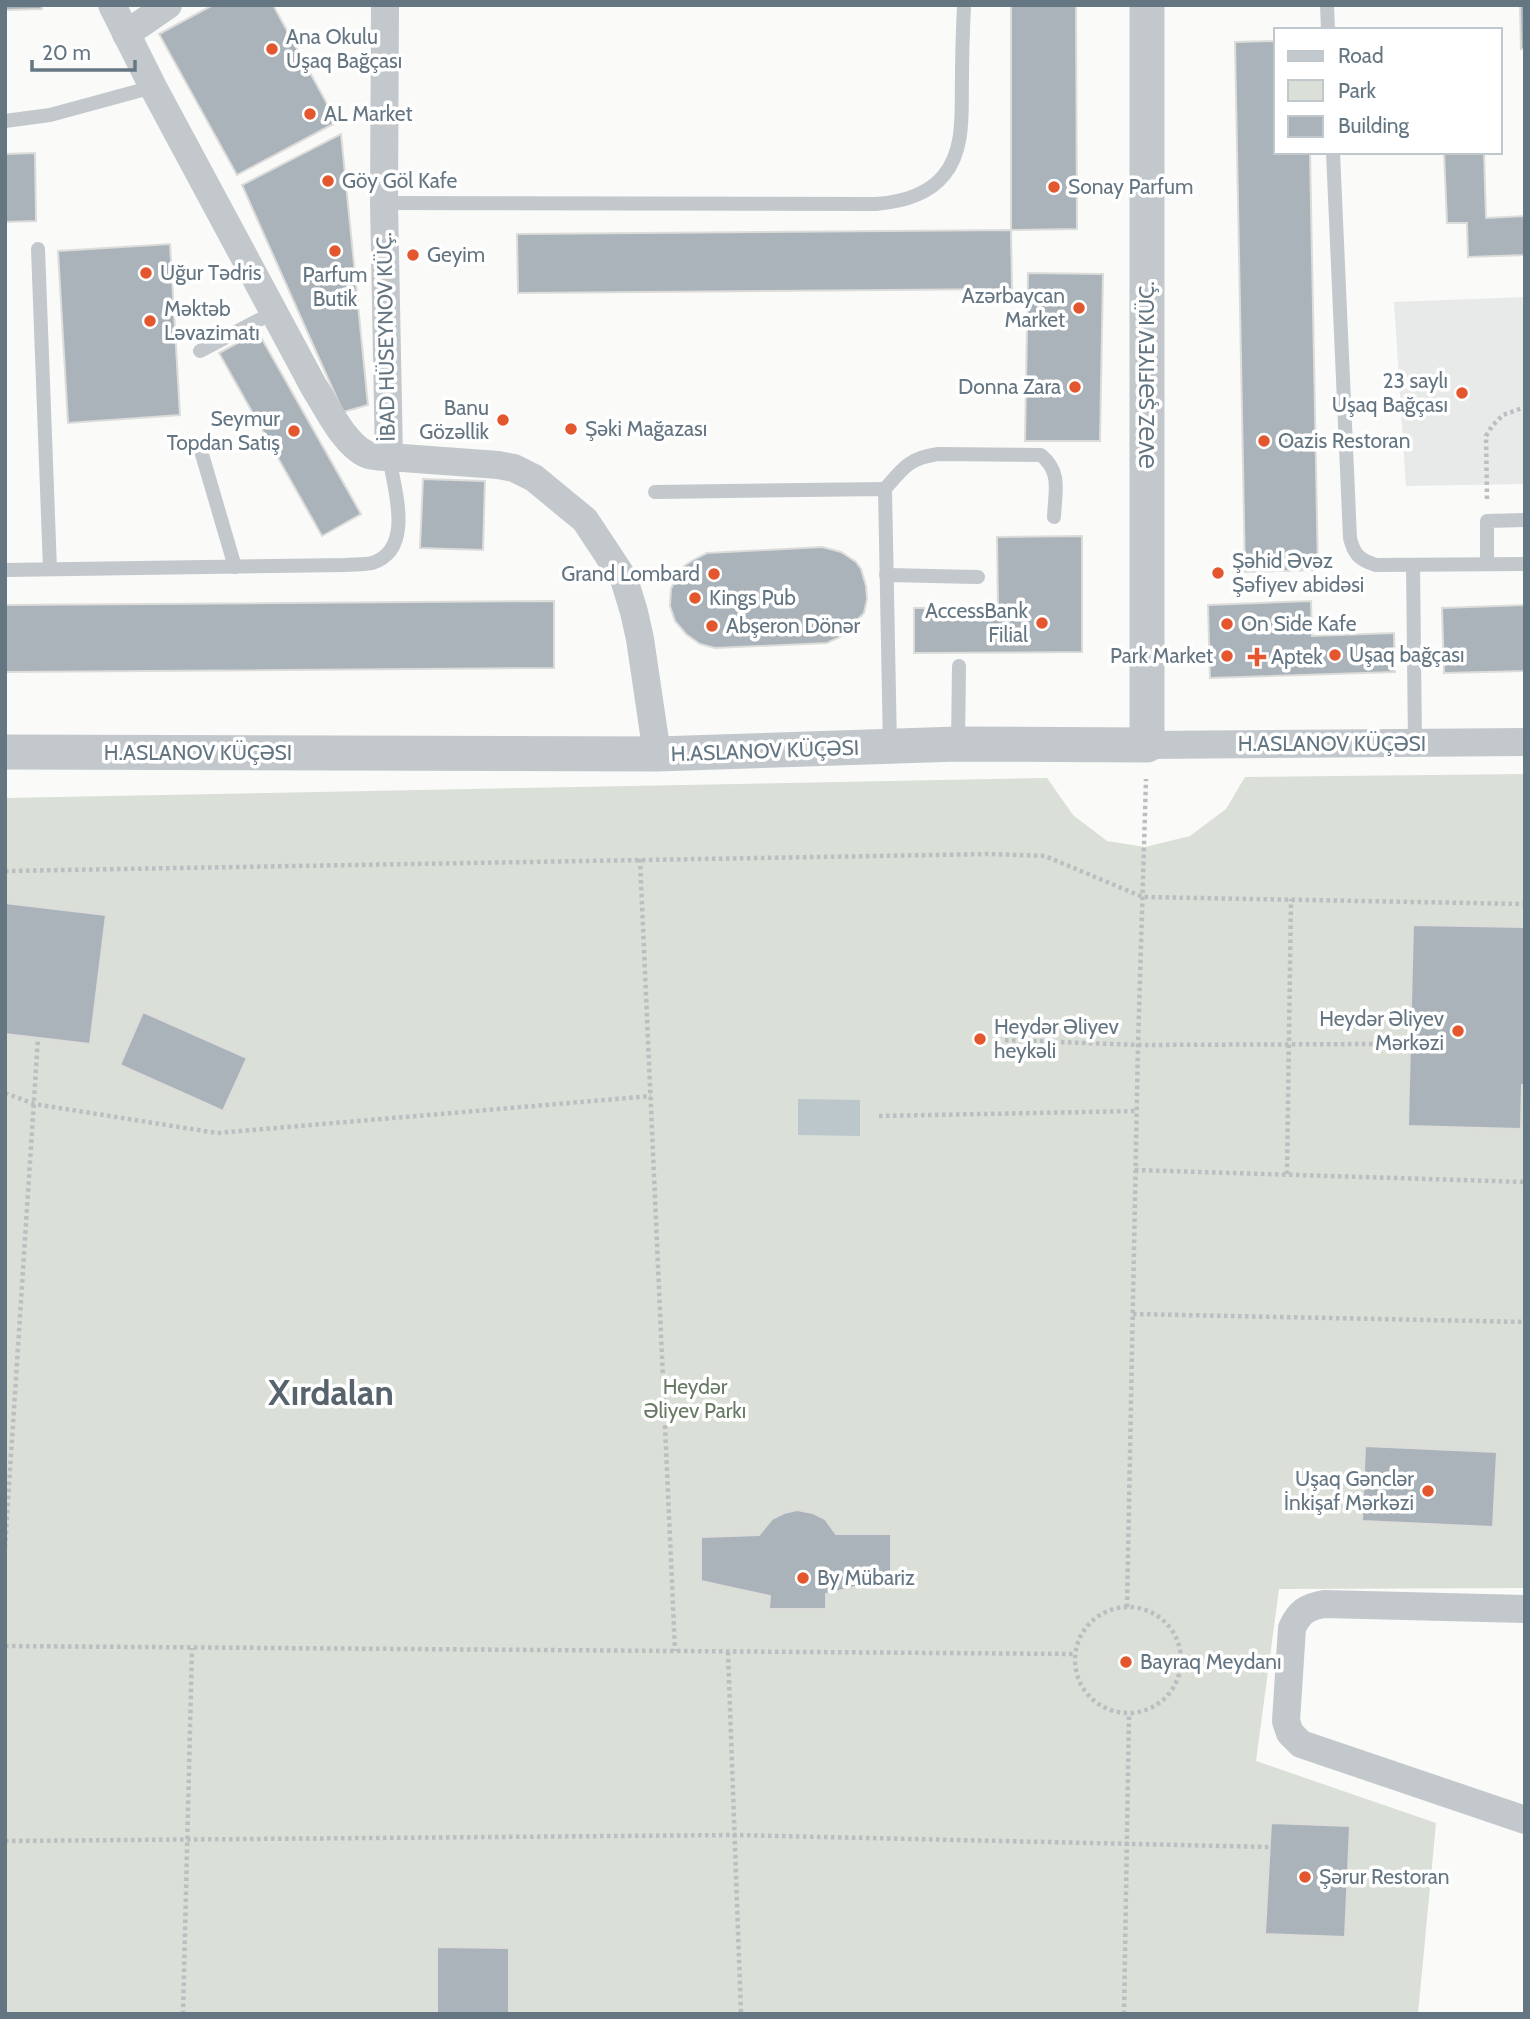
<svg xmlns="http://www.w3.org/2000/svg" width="1530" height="2019" font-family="Cabin,sans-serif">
<rect width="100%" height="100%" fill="#fafaf8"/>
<path fill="#e8e9e9" d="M1525,297V484L1406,486L1394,302Z"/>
<path fill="#dadfd7" d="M1525,774V1588L1279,1589L1256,1761L1436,1823L1418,2014H5V798L1047,778L1073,815L1107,841L1145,847L1190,836L1226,809L1245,777Z"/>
<path fill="#bbc7cb" d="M798,1099L860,1100V1136L798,1135Z"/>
<g fill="#aab3b9" stroke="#dcdcda" stroke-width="2">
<path d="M5,5H41L42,9L5,10Z"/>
<path d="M213,5H273L337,122L237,175L159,34Z"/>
<path d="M1011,5H1076L1077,229L1011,230Z"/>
<path d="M1520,5H1525V49H1521Z"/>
<path d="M1276,41V152H1310L1318,570L1245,572L1235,42Z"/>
<path d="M341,134L368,405L343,412L242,185Z"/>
<path d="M1444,152H1484L1486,218L1525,216V255L1468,257L1467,223H1447Z"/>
<path d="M35,153L36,221L5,222V154Z"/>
<path d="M1011,230L1012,289L518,293L517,234Z"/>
<path d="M170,244L180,415L68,423L58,251Z"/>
<path d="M1028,273L1103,274L1100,441H1025Z"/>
<path d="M258,332L361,514L322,536L219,353Z"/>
<path d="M423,479L485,481L483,550L420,548Z"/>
<path d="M1082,536V652L914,653V608L998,607L997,537Z"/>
<path d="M822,547L841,552L856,562L861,569L866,586L867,599L864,613L852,625L842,636L827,643L715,648L700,644L686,634L675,621L670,606L671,589L677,575L684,566L695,559L707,553Z"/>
<path d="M554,601V668L5,672V605Z"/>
<path d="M1311,601L1312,636L1394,633L1395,672L1210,678L1208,605Z"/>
<path d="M1525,605V671L1444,673L1442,608Z"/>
<path d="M5,903L106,915L90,1044L5,1034Z"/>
<path d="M1413,925L1525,927V1085H1522L1521,1129L1408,1126Z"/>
<path d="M143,1012L247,1058L223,1111L120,1065Z"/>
<path d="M1365,1446L1497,1452L1493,1527L1362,1521Z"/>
<path d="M797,1510L813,1513L825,1519L836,1534H891V1578L826,1594V1609H769L770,1596L701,1581V1537L759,1535L772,1519L784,1513Z"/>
<path d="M1271,1823L1350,1826L1345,1937L1265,1934Z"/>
<path d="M437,1947L509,1948V2014H437Z"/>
</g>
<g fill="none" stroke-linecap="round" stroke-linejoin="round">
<g stroke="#bbbfc2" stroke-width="4.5" stroke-dasharray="3.5 3.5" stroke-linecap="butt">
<path d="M1487,499L1486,436L1492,426L1503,415L1525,407"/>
<path d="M640,859L675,1651"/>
<path d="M5,871L991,854L1045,856L1143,897L1525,904"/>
<path d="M1005,1040L1138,1045L1379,1044"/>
<path d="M5,1093L34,1104L217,1133L651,1096"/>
<path d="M879,1116L1137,1111"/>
<path d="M1135,1170L1525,1182"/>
<path d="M1287,1174L1291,899"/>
<path d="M1133,1314L1525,1322"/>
<path d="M5,1548L38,1038"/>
<path d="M1127,1607L1138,1045L1146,779"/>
<circle cx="1128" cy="1660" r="53"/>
<path d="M5,1646L1076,1654"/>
<path d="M728,1652L741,2014"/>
<path d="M5,1841L735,1835L1269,1847"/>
<path d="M183,2014L192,1648"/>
<path d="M1124,2014L1129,1714"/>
</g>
<g stroke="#c3c8cc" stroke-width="14">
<path d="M1327,5L1328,30"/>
<path d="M5,121L50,115L153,87"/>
<path d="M1333,152L1350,538C1354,555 1360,560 1376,565L1525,564"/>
<path d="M384,203L876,204C901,202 928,195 944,175C966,149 961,107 962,76C962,52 963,29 964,5"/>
<path d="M38,249L50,569"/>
<path d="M200,351L274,312"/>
<path d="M199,444L235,567"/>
<path d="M885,489C903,468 909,458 938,454L1041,455C1062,473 1055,491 1054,517"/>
<path d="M655,492L885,489L890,747"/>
<path d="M1487,564V521L1525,520"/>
<path d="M1413,565L1415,744"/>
<path d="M5,570L345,565C353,564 364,565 372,563C415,550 394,488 389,457"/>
<path d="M886,575L978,577"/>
<path d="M958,744L959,666"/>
</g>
<g stroke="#c3c8cc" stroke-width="28">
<path d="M112,5L153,87L314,387C327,407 344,444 366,454C372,457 382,457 389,457"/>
<path d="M385,5L384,203L389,457L498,465L514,468L534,478L585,520L624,579L634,612L640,639L657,754"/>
<path d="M126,34L168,5"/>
<path d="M1147,745L1525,742"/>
<path d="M1525,1609L1324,1604C1307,1607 1299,1612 1292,1628L1286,1721L1290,1733L1301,1744L1525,1820"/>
</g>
<path stroke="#c3c8cc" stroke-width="35" d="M5,752L657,754L958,744L1147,745V5"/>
</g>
<g fill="#e4572e" stroke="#fff" stroke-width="2.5">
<circle cx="272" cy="49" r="7"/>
<circle cx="310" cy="114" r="7"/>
<circle cx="328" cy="181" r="7"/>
<circle cx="1054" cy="187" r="7"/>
<circle cx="335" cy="251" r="7"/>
<circle cx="413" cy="255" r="7"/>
<circle cx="146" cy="273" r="7"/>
<circle cx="1079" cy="308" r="7"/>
<circle cx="150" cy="321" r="7"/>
<circle cx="1075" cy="387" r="7"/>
<circle cx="1462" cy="393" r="7"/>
<circle cx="503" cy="420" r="7"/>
<circle cx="571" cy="429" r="7"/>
<circle cx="294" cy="431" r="7"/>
<circle cx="1264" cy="441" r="7"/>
<circle cx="1218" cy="573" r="7"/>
<circle cx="714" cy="574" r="7"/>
<circle cx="695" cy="598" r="7"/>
<circle cx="1042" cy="623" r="7"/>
<circle cx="1227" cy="624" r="7"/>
<circle cx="712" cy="626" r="7"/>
<circle cx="1335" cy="655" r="7"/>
<circle cx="1227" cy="656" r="7"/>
<path d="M1253.5 646.5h7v7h7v7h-7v7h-7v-7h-7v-7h7z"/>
<circle cx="1458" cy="1031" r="7"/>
<circle cx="980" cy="1039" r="7"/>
<circle cx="1428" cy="1491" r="7"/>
<circle cx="803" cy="1578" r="7"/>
<circle cx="1126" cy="1662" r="7"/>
<circle cx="1305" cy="1877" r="7"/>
</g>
<g text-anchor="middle" stroke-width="7" stroke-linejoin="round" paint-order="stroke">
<g font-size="21" fill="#657683" stroke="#fff" text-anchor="start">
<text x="286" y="44">Ana Okulu<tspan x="286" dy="24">Uşaq Bağçası</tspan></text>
<text x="324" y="121">AL Market</text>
<text x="342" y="188">Göy Göl Kafe</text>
<text x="1068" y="194">Sonay Parfum</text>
<text x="427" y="262">Geyim</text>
<text x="160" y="280">Uğur Tədris</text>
<text x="335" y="282" text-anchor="middle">Parfum<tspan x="335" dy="24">Butik</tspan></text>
<text x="1065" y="303" text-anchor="end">Azərbaycan<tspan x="1065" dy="24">Market</tspan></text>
<text x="164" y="316">Məktəb<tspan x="164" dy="24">Ləvazimatı</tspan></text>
<text x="1448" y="388" text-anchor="end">23 saylı<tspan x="1448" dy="24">Uşaq Bağçası</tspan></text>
<text x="1061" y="394" text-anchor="end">Donna Zara</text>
<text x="489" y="415" text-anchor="end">Banu<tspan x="489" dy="24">Gözəllik</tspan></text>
<text x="280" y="426" text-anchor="end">Seymur<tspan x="280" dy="24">Topdan Satış</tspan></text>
<text x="585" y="436">Şəki Mağazası</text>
<text x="1278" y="448">Oazis Restoran</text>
<text x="1232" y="568">Şəhid Əvəz<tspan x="1232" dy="24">Şəfiyev abidəsi</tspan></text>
<text x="700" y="581" text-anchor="end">Grand Lombard</text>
<text x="709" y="605">Kings Pub</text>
<text x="1028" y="618" text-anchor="end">AccessBank<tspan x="1028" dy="24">Filial</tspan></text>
<text x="1241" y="631">On Side Kafe</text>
<text x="726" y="633">Abşeron Dönər</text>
<text x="1349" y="662">Uşaq bağçası</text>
<text x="1213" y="663" text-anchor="end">Park Market</text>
<text x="1271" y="664">Aptek</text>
<text x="1444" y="1026" text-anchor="end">Heydər Əliyev<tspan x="1444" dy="24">Mərkəzi</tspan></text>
<text x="994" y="1034">Heydər Əliyev<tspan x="994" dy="24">heykəli</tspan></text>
<text x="1414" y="1486" text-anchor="end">Uşaq Gənclər<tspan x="1414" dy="24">İnkişaf Mərkəzi</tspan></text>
<text x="817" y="1585">By Mübariz</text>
<text x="1140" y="1669">Bayraq Meydanı</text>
<text x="1319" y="1884">Şərur Restoran</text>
</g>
<g font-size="21" fill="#657683" stroke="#fff">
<text transform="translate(386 337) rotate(-91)" y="7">İBAD HÜSEYNOV KÜÇ.</text>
<text transform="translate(1147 375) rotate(-90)" y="7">ƏVƏZ ŞƏFIYEV KÜÇ.</text>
<text x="1332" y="751">H.ASLANOV KÜÇƏSI</text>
<text transform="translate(765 751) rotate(-2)" y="7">H.ASLANOV KÜÇƏSI</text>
<text x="198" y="760">H.ASLANOV KÜÇƏSI</text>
</g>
<g font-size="21" fill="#687a64" stroke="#fff">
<text x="695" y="1394">Heydər<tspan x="695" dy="24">Əliyev Parkı</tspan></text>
</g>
<g font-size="35" font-weight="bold" fill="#57646e" stroke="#fff">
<text x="331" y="1405">Xırdalan</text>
</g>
</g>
<rect width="1530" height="2019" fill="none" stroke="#657683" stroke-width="14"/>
<rect x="1274" y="28" width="228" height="126" fill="#ffffff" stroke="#c1c8cd" stroke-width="2"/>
<rect x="1288" y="51" width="35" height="10" fill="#c3c8cc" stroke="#c1c8cd" stroke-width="2"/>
<text x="1338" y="63" font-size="21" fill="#657683">Road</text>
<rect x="1288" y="80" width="35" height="21" fill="#dadfd7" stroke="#c1c8cd" stroke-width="2"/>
<text x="1338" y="98" font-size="21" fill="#657683">Park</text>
<rect x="1288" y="116" width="35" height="21" fill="#aab3b9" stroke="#c1c8cd" stroke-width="2"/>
<text x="1338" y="133" font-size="21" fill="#657683">Building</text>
<path d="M32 60v10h103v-10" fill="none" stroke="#657683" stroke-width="3.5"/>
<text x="42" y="60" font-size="21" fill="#657683" stroke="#ffffff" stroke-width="5" paint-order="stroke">20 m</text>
</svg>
